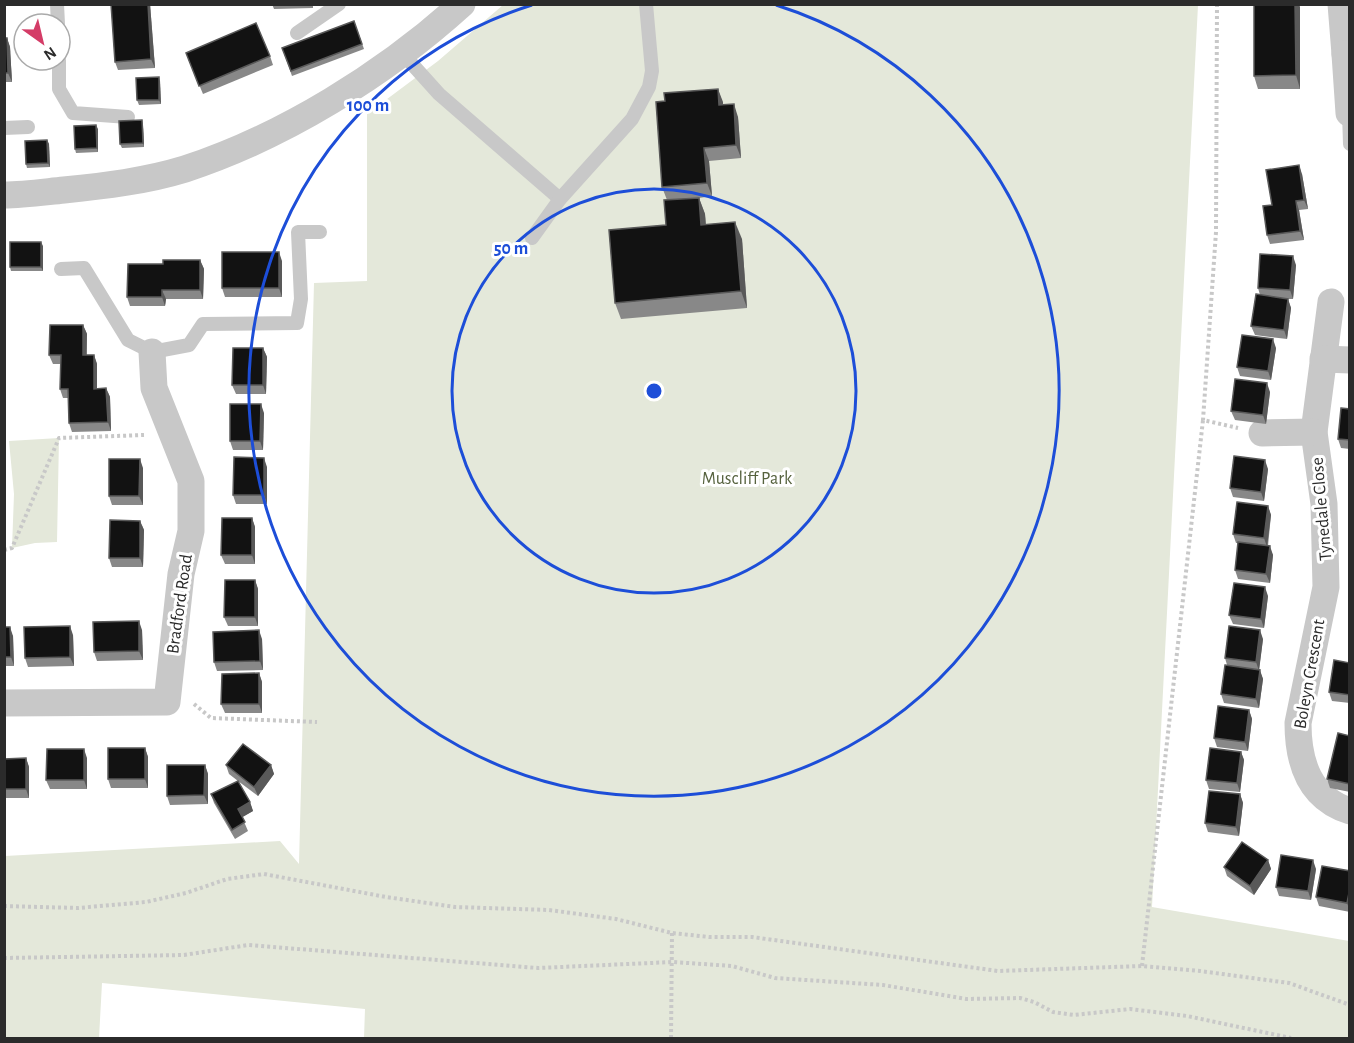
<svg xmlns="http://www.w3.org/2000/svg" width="1354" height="1043" font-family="'Alegreya Sans',sans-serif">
<rect width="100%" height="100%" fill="#fff"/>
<g fill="#e4e8da">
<path d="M503,5H1198L1152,907L1349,941V1038H364L365,1009L102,983L99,1038H5V856L280,841L299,864L314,283L367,281V114L438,61Z"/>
<path d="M59,438L57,542L35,543L12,548L14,494L9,441Z"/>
</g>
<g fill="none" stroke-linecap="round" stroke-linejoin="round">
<g stroke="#c8c8c8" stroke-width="4" stroke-dasharray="3 3" stroke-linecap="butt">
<path d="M1217,4L1216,232L1203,420L1238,428"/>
<path d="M4,550L12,548L59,438L144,435"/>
<path d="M194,704L211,718L317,722"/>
<path d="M4,906L78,908L146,902L186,893L227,879L264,874L386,897L455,907L549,910L616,919L672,933L709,937H752L998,971L1142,966L1200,971L1289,983L1350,1005"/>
<path d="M4,958L184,955L248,945L538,968L673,962L732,966L775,978L883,985L966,999L1020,998L1034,1002L1053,1012L1074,1015L1130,1009L1187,1016L1291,1038"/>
<path d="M1142,966L1203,420"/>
<path d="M671,1038L672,933"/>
</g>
<g stroke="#c8c8c8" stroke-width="14">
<path d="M57,4L58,24"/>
<path d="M297,33L339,4"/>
<path d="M403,54L439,94L560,199"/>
<path d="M59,60V89L73,113L128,117"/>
<path d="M1349,113L1350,144"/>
<path d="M4,128L28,127"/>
<path d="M532,238L560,199L632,119L649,87L652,71L646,4"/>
<path d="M61,269L84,268L128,340L152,352L189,345L203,324L297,323L301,299L298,232H320"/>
</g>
<g stroke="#c8c8c8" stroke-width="27">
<path d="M1341,4L1345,54L1350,53"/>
<path d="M1345,54L1349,113"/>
<path d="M4,195C24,195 44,192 64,190C104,186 146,181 185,169C283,137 385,74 462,4"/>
<path d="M1331,302L1314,432L1324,504L1326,587L1298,723C1298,762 1309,798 1350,811"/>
<path d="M1323,359L1350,360"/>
<path d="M1262,433L1314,432"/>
<path d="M4,703L167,702L181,574L191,531V481L154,388L152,352"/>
</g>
</g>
<g fill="#888">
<path d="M111,4H150L155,68L118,70L115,62Z"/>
<path d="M272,4H313V8L274,9Z"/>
<path d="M1300,7V89H1258L1254,76Z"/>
<path d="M354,21L364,49L292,76L282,48Z"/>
<path d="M4,38H7L10,47L12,82H4Z"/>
<path d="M186,53L270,56L273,65L203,94Z"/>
<path d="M160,81L161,104L139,105L137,100Z"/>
<path d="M718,89L723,105L738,117L741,158L709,161L712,196L699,198L705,214L706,225L742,239L747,308L621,319L615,303L666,225L667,200L662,187L665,101Z"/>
<path d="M142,120L143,125L144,147L122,148L120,144Z"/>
<path d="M98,129V152L76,153L75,149Z"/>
<path d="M47,140L49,144L50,167L27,168L26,164Z"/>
<path d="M1302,174L1308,209L1299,210L1304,240L1270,244L1267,235L1272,205Z"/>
<path d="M43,246V271H11L10,267Z"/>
<path d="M200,260L204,269L203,299H166L165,306H130L127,297L163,264Z"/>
<path d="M282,261V297H225L222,288Z"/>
<path d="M1296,265L1293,299H1288L1291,308L1287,339L1255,335L1251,326L1260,295L1258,288Z"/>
<path d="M83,325L87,334V355H94L97,364V389L106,388L110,397L111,431L72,432L69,423L68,398H63L60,389V364H53L49,355Z"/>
<path d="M263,348L267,357L266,394H236L232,385Z"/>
<path d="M1276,348L1271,380L1240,376L1237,367Z"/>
<path d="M1270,392L1266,424L1235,420L1231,411Z"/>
<path d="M1350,409V449L1341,448L1338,439Z"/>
<path d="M264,413L263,450H233L230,441Z"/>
<path d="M267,467V504H236L233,495Z"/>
<path d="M143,468V505H112L109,496Z"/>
<path d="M1268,469L1264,501L1233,497L1230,488Z"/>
<path d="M1268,506L1271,515L1268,546L1273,555L1270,583L1238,579L1235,570L1238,543H1236L1233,534Z"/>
<path d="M252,518L255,527V564H225L221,555Z"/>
<path d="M140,521L144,530L143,567H112L109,558Z"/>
<path d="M255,580L258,589V626H228L224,617Z"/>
<path d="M1268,596L1264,628L1233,624L1229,615Z"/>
<path d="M4,627L13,636L14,666H4Z"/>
<path d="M142,630L143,660L97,661L94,652Z"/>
<path d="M73,635L74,666L28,667L25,658Z"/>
<path d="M262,639L263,670L217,671L214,662Z"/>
<path d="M1263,639L1259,669L1263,679L1259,708L1224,703L1221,694L1227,665L1225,658Z"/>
<path d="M1350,663V703L1332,701L1329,692Z"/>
<path d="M259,673L262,682V713H225L221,704Z"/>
<path d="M1249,710L1252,719L1248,751L1217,747L1214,738Z"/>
<path d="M1350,736V792L1330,788L1327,779Z"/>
<path d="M145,748L148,757V788H111L108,779Z"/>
<path d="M1241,752L1244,760L1240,792L1209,789L1206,780Z"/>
<path d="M26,758L29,767V798H4V759Z"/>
<path d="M87,758V789H50L46,780Z"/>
<path d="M205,765L208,774V804L170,805L167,796Z"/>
<path d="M226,765H271L274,774L258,796L238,781L250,802L253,811L242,817L248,831L235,839L214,803L211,794L238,781L229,774Z"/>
<path d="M1240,794L1243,803L1239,836L1208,832L1205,823Z"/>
<path d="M1268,860L1271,869L1254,895L1227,876L1224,867Z"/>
<path d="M1316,869L1311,900L1279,896L1276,887Z"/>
<path d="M1350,871V912L1319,906L1316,897Z"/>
</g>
<g fill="#595959">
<path d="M148,4H150L155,68L151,59Z"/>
<path d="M1295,4H1299L1300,7V89L1296,75Z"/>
<path d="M7,38L10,47L12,82L8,73Z"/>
<path d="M159,77L160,81L161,104L159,100Z"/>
<path d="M718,89L723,102V118L719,105Z"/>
<path d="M734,104L738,117L741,158L736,145Z"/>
<path d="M142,120L143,125L144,147L143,143Z"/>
<path d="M96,125L98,129V152L97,148Z"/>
<path d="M47,140L49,144L50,167L48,163Z"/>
<path d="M704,148L709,161L712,196L707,183Z"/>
<path d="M1299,165L1302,174L1308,209L1304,200Z"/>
<path d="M699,198L705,214L707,242L701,225Z"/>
<path d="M1296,201L1299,210L1304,240L1300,231Z"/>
<path d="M735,222L742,239L747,308L741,291Z"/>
<path d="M41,242L43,246V271L41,267Z"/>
<path d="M279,252L282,261V297L279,288Z"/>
<path d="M1293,256L1296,265L1293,299L1290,290Z"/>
<path d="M200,260L204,269L203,299L200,290Z"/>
<path d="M162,290L166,299L165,306L162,297Z"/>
<path d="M1288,299L1291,308L1287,339L1284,330Z"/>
<path d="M83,325L87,334L86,364L83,355Z"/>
<path d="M1273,339L1276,348L1271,380L1268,371Z"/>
<path d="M263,348L267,357L266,394L263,385Z"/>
<path d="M94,355L97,364V398L94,389Z"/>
<path d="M1267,383L1270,392L1266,424L1263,415Z"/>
<path d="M106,388L110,397L111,431L108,422Z"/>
<path d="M261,404L264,413L263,450L260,441Z"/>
<path d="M264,458L267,467V504L264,495Z"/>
<path d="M140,459L143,468V505L139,496Z"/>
<path d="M1265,460L1268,469L1264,501L1261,492Z"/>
<path d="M1268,506L1271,515L1267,547L1264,538Z"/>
<path d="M252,518L255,527V564L252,555Z"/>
<path d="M140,521L144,530L143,567L140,558Z"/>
<path d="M1270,546L1273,555L1270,583L1266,574Z"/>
<path d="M255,580L258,589V626L255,617Z"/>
<path d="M1265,587L1268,596L1264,628L1261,619Z"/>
<path d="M139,621L142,630L143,660L139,651Z"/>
<path d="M70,626L73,635L74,666L70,657Z"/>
<path d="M10,627L13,636L14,666L11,657Z"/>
<path d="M259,630L262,639L263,670L260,661Z"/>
<path d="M1260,630L1263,639L1259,671L1256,662Z"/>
<path d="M1260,670L1263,679L1259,708L1256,699Z"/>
<path d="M259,673L262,682V713L259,704Z"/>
<path d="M1249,710L1252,719L1248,751L1245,742Z"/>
<path d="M145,748L148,757V788L145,779Z"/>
<path d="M84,749L87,758V789L84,780Z"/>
<path d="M1241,752L1244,760L1240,792L1237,783Z"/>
<path d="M26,758L29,767V798L26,789Z"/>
<path d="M205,765L208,774V804L204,795Z"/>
<path d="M271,765L274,774L258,796L254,787Z"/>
<path d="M1240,794L1243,803L1239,836L1236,827Z"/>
<path d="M250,802L253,811L241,818L238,809Z"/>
<path d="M1268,860L1271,869L1254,895L1250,886Z"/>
<path d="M1313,860L1316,869L1311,900L1308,891Z"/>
<path d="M1350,888V911L1347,903Z"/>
</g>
<g fill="#121212" stroke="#595959" stroke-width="1.5">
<path d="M111,4H148L151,59L115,62Z"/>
<path d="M1254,4H1295L1296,75L1254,76Z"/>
<path d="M354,21L362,44L291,71L282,48Z"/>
<path d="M256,23L270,56L199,86L186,53Z"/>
<path d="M4,38H7L8,73H4Z"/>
<path d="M159,77V100H137L136,78Z"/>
<path d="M718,89L719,105L734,104L736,145L704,148L707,183L662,187L656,102L665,101L664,93Z"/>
<path d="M142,120L143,143L120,144L119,121Z"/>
<path d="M96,125L97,148L75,149L74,126Z"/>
<path d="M47,140L48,163L26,164L25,141Z"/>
<path d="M1299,165L1304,200L1296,201L1300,231L1267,235L1263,206L1272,205L1266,170Z"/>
<path d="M699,198L701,225L735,222L741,291L615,303L609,230L666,225L664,200Z"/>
<rect x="10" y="242" width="31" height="25"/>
<rect x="222" y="252" width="57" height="36"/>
<path d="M1260,254L1293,256L1290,290L1258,288Z"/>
<path d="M163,260H200V290H162V297H127L128,264H163Z"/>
<path d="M1256,294L1288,299L1284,330L1251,326Z"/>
<path d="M50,325H83V355H94V389L106,388L108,422L69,423L68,389H60L61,355H49Z"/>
<path d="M1242,335L1273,339L1268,371L1237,367Z"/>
<path d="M233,348H263V385H232Z"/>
<path d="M1235,379L1267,383L1263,415L1231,411Z"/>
<path d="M230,404H261L260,441H230Z"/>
<path d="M1341,408L1350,409V440L1338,439Z"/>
<path d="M1234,456L1265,460L1261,492L1230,488Z"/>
<path d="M234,457L264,458V495H233Z"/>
<path d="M109,459H140L139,496H109Z"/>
<path d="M1237,502L1268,506L1264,538L1233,534Z"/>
<path d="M222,518H252V555H221Z"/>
<path d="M110,520L140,521V558H109Z"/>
<path d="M1238,542L1270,546L1266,574L1235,570Z"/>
<path d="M225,580H255V617H224Z"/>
<path d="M1234,583L1265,587L1261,619L1229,615Z"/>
<path d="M139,621V651L94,652L93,622Z"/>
<path d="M70,626V657L25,658L24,627Z"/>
<path d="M1229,626L1260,630L1256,662L1225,658Z"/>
<path d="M4,627H10L11,657H4Z"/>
<path d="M259,630L260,661L214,662L213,632Z"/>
<path d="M1334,660L1350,663V695L1329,692Z"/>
<path d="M1225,665L1260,670L1256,699L1221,694Z"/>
<path d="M259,673V704H221L222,674Z"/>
<path d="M1218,706L1249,710L1245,742L1214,738Z"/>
<path d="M1338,733L1350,736V784L1327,779Z"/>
<path d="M243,744L271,765L254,787L226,765Z"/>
<rect x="108" y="748" width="37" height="31"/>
<path d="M1210,748L1241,752L1237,783L1206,780Z"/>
<path d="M47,749H84V780H46Z"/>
<path d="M26,758V789H4V759Z"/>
<path d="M167,765H205L204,795L167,796Z"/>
<path d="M238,781L250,802L238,809L245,822L232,830L211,794Z"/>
<path d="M1209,791L1240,794L1236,827L1205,823Z"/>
<path d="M1242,842L1268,860L1250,886L1224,867Z"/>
<path d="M1281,855L1313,860L1308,891L1276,887Z"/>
<path d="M1322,866L1350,871V888L1347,903L1316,897Z"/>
</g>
<g fill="none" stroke="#1d4ed8" stroke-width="3">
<circle cx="654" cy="391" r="202"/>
<path d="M776 5A405 405 0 1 1 532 5"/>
</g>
<g text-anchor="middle" stroke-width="6" stroke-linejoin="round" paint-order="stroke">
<g font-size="18" fill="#56623e" stroke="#fff">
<text x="747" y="484">Muscliff Park</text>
</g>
<g font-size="18" fill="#2b2b2b" stroke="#fff">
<text transform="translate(1321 509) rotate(-95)" y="6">Tynedale Close</text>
<text transform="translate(179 604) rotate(-82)" y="6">Bradford Road</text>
<text transform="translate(1309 674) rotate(-80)" y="6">Boleyn Crescent</text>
</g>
</g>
<circle cx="654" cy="391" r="9" fill="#1d4ed8" stroke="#fff" stroke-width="3"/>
<g font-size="18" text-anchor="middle" font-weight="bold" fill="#1d4ed8" stroke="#fff" stroke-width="6" stroke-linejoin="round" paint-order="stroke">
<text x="368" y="111">100 m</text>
<text x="511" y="254">50 m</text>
</g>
<rect width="1354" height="1043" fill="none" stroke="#2b2b2b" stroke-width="12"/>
<g transform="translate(42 42) rotate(146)"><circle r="28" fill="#ffffff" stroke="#aaaaaa" stroke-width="1.5"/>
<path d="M0-4.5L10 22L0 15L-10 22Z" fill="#d43c67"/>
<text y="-9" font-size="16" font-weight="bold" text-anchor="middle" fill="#2b2b2b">N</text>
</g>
</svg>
